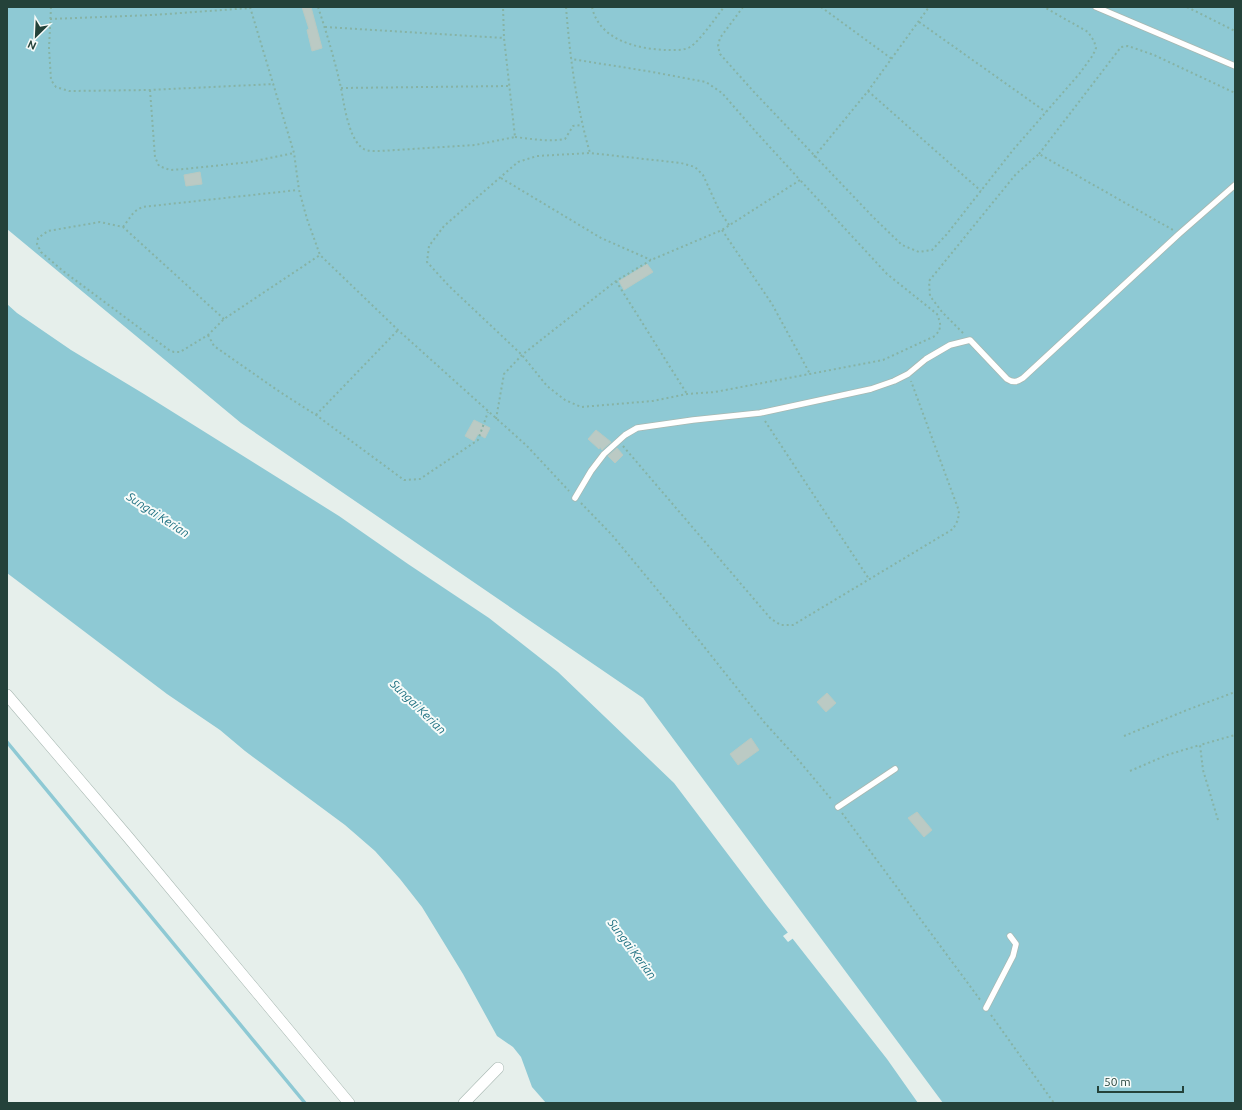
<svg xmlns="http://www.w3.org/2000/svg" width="1242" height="1110" font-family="Ubuntu,sans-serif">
<rect width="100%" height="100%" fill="#e6efeb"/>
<g fill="#8ec9d4">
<path d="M7,7H1235V1103H943L643,698L241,423L7,229Z"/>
<path d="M7,304L17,313L71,350L144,394L339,516L408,564L489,618L558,672L674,783L767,906L887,1059L918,1103H546L532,1087L521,1057L513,1047L497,1036L463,974L422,907L400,879L375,851L345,825L245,751L220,730L167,694L7,573Z"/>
</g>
<path fill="#e6efeb" d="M790,931L795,937L788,942L783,936Z"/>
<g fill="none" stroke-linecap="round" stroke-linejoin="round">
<path stroke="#8ec9d4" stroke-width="3.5" d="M7,742L305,1103"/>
</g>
<g fill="#bbcac4" stroke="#b8c9c2">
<path d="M302,7H311L322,48L312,51L307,30L309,29Z"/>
<path d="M200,172L202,184L186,186L184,175Z"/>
<path d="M647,264L653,272L624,290L619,281Z"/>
<path d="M474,420L490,428L485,438L478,434L474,441L465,436Z"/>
<path d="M596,430L611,442L602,450L600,447L599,449L588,439Z"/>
<path d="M617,448L623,455L615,463L608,456Z"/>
<path d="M827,693L836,703L826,712L817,702Z"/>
<path d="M751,738L759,750L738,765L730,754Z"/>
<path d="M917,812L932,830L924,837L908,818Z"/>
</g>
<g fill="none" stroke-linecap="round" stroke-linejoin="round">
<defs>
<g id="service">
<path d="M1096,7L1235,66"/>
<path d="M575,498L591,471L604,454L625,435L637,428L693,420L760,413L871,389L894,381L908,374L926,359L950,345L970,340L1007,379C1013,383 1017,382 1023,378L1179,234L1235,185"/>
<path d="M838,807L895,769"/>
<path d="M986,1008L1013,956L1016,944L1010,936"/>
</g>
<g id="minor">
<path d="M7,695L128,837L349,1103"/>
<path d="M464,1103L498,1068"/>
</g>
</defs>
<use href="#service" stroke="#a8b8b2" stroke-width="7"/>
<use href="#minor" stroke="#a8b8b2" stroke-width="12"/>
<g stroke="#86b3a5" stroke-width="2" stroke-dasharray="2 3" stroke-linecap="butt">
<path d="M51,7L49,48L51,80L56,87L69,91L150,90L274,84"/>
<path d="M250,7L294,153L299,190L307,219L320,255L398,330L527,446L569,491"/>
<path d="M318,7C327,34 335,61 341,88C344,104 348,134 360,146C365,152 373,151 380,151L475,145L515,137L504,38L503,7"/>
<path d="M566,7C570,57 576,105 590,153"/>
<path d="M592,7C599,40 637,49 666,50C674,50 683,51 690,47C699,42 717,16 724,7"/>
<path d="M743,7L720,38L718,46L720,54L754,92L873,217L902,245L919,252L932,250L947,234L1013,150L1080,73L1093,55L1096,48L1094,41L1088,32L1044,7"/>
<path d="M821,7L892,59"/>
<path d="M1187,7L1235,31"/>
<path d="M50,19L153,15L250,8"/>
<path d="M919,22L1046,112"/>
<path d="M325,27L504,38"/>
<path d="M341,88L510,86"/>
<path d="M150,90L155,157L159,166L170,170L185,169L250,162L294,153"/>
<path d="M868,91L981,191"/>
<path d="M515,137C532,139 548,142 565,139L573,126L582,125"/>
<path d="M1039,154L1121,47L1128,46L1154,55L1235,93"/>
<path d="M814,157L868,91L929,7"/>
<path d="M501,178L601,238L651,260"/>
<path d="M729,225L719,210L703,175L695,167L681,163L590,153L537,156L518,162L444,226L429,246L427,262L449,286L522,355L547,386L565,400L581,407L653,401L687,394L715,392L883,360L935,336C942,328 941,324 937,314L887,274L800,180"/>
<path d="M123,227L134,212L142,207L298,190"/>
<path d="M722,230L772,304L810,374"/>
<path d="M616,281L687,394"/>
<path d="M224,319L123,227L100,222L48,231L38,238L37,244L41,252L63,271L169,350L174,352H180L208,335L224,319L320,255"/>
<path d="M963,333L942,312L930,296L929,281L1016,174L1039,154L1173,230"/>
<path d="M208,335L214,346L280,392L316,415L404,480L420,479L478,440L488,412"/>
<path d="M316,415L398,330"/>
<path d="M496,419L504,374L522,355L546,336L616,281L651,260L722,230L800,180L757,133L722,93L706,82L647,71L571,59"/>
<path d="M765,421L869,579"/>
<path d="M623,446L771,619L781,625H793L953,529L958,520L959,511L911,381"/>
<path d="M581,503L612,535L698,639L764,722L795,756L832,800"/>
<path d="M1124,736L1187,710L1235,692"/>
<path d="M1130,771L1167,755L1200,745"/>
<path d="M842,813L981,1001"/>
<path d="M1218,820L1203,770L1200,745L1235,735"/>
<path d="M991,1015L1054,1103"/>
</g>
<use href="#service" stroke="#fff" stroke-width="5.5"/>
<use href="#minor" stroke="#fff" stroke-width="11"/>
</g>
<g text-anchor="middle" stroke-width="4" stroke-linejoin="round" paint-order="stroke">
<g font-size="12" font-style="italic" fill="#1c6f80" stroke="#f7fbf9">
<text transform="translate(158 515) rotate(33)" y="4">Sungai Kerian</text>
<text transform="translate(418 707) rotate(44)" y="4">Sungai Kerian</text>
<text transform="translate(632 949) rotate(53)" y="4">Sungai Kerian</text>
</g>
</g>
<rect width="1242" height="1110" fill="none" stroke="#24423a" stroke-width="16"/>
<g transform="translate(36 36) rotate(204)" stroke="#f7fbf9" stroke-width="3" paint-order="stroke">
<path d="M0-3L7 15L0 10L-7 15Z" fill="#24423a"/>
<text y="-6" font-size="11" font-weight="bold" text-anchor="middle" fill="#24423a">N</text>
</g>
<path d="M1098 1086v6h85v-6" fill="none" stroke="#24423a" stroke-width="2"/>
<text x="1104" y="1086" font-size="12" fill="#24423a" stroke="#f7fbf9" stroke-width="3" paint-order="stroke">50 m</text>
</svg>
